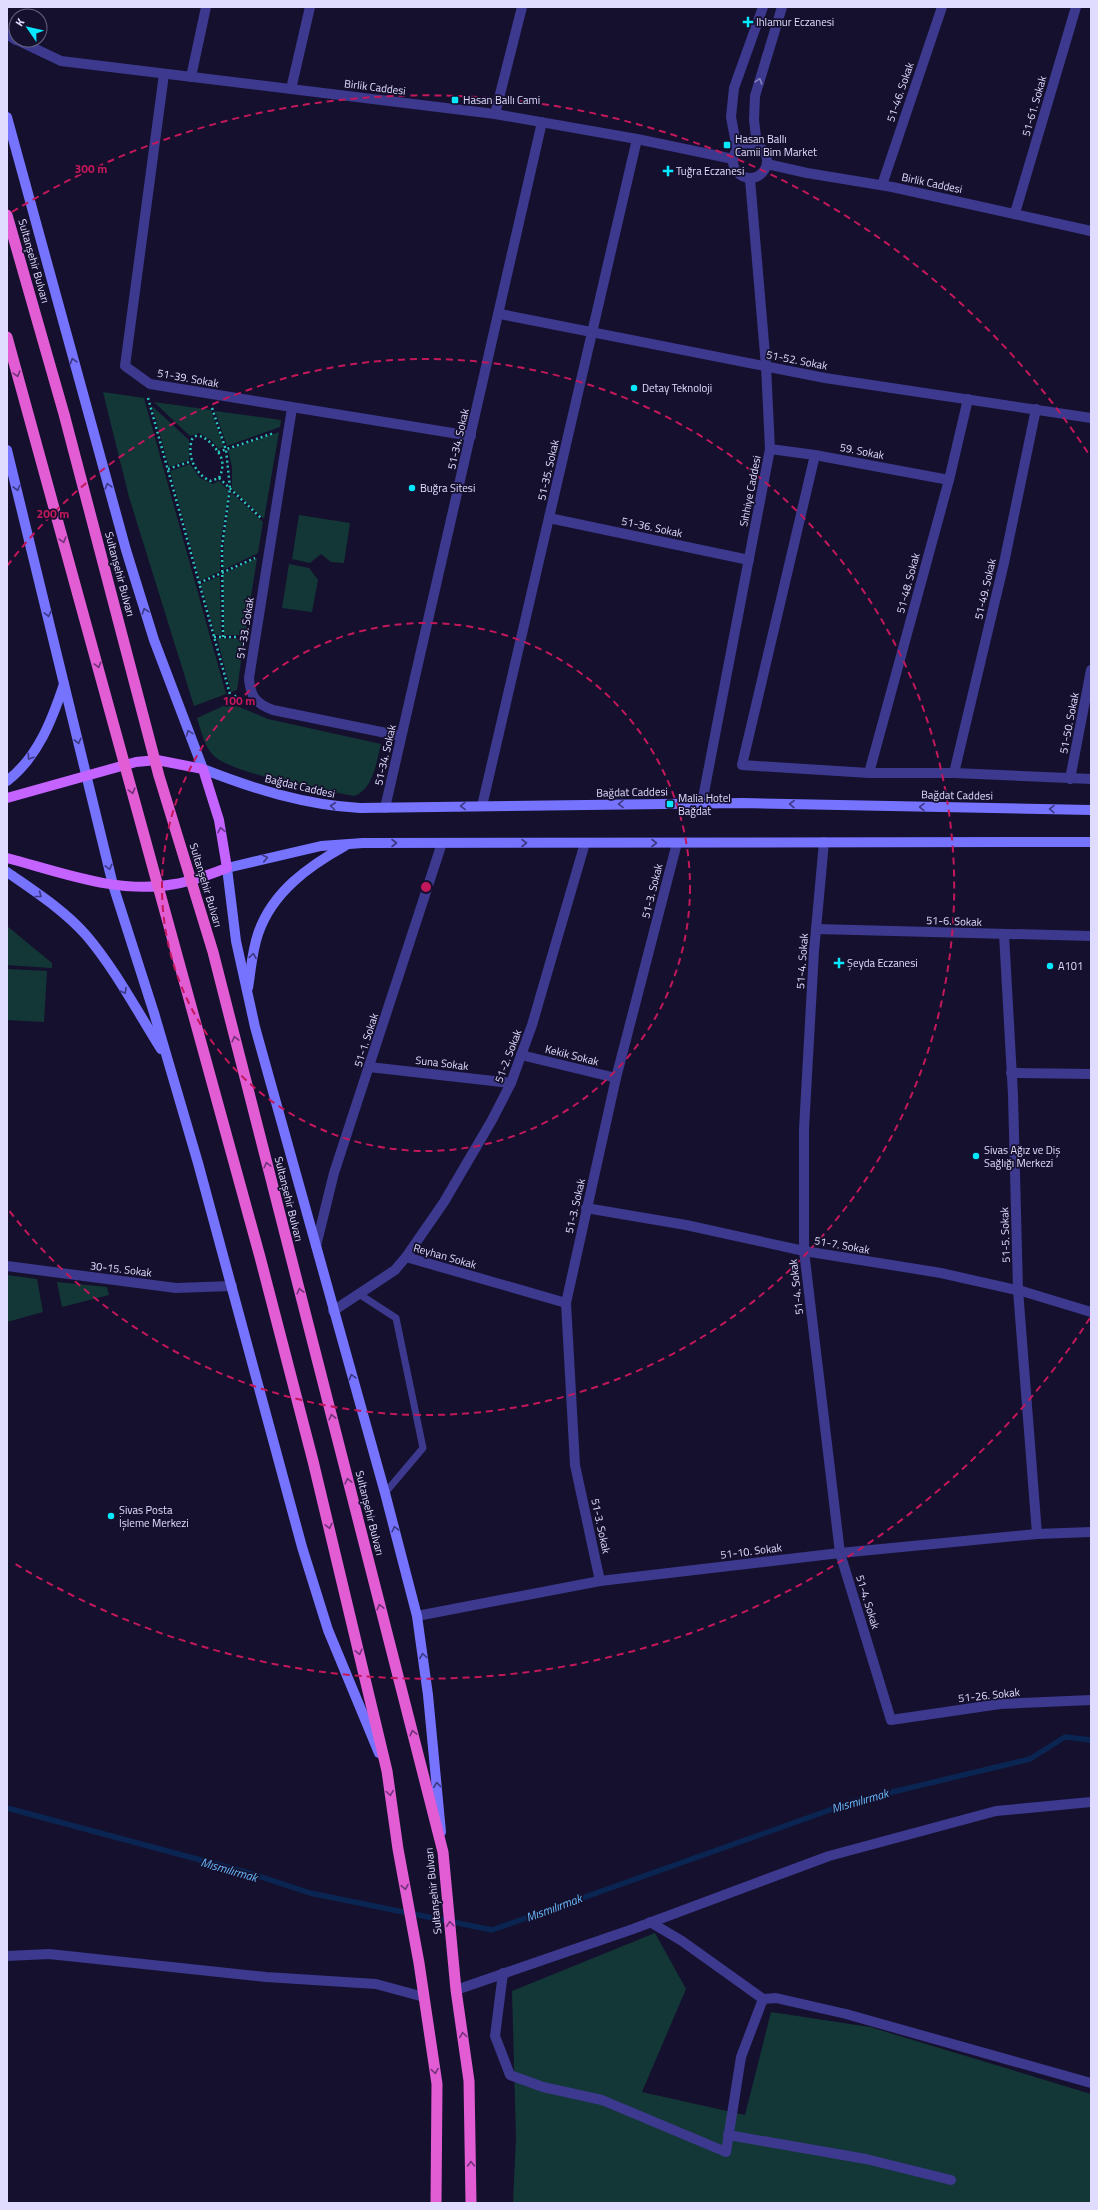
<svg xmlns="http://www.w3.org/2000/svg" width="1098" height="2210" font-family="'Titillium Web',sans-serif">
<rect width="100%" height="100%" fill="#15102d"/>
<g fill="#133736">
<path d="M103,392L144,398L226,694L194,706L129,497Z"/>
<path d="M154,402L211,410L224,447L219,449L211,440L199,433L190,436Z"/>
<path d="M152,406L189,440V460L169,467Z"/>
<path d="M215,411L281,420L280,427L227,446Z"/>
<path d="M279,432L264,519L232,489V467L228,450Z"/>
<path d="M190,464L200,478L213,484L219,481L229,491L221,539L220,571L200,581L170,471Z"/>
<path d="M231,492L263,522L258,553L223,570L224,540Z"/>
<path d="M299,515L350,523L344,563L331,562L321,554L310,563L292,559Z"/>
<path d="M257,558L245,635H224L223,574Z"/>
<path d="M289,564L309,568L318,580L312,612L282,608Z"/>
<path d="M220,576L221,635H215L201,584Z"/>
<path d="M217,638L244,639L237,690L231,692Z"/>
<path d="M230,703L268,719L381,744C376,762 374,789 354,796C327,791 229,773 213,755C204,746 201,730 197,718Z"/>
<path d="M7,926L52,963V968L7,965Z"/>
<path d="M7,969L47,971L44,1022L7,1020Z"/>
<path d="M7,1275L37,1279L43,1312L7,1322Z"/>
<path d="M57,1282L107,1287L109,1295L62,1307Z"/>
<path d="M655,1933L686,1989L642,2092L745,2115L771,2012L870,2027L1091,2094V2203H513L516,2138L512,1991Z"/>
</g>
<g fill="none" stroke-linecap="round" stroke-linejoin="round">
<path stroke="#0a2552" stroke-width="5.5" d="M7,1808L249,1873L310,1893L492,1930L855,1801L1030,1759L1065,1737L1091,1740"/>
<g stroke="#2ac5bb" stroke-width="2.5" stroke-dasharray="2 3" stroke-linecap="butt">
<path d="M148,398L231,698L238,695"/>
<path d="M212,408L226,450L230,488L222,546L223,637"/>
<path d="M218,452L274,433"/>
<path d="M168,469L192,461"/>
<path d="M219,478C222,472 223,467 222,460C220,452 206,434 196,436C193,437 191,440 191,443C188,459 196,474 210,481L219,478L261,518"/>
<path d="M199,583L255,558"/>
<path d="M214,637H241"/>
</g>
<path stroke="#3c398e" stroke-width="7" d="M359,1294L396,1318L423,1448L385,1493"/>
<g stroke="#3c398e" stroke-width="10">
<path d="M7,34L16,40"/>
<path d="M17,40L61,61L495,114L637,139L733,159"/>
<path d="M164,74L125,366L150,384L471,436"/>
<path d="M191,77L206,7"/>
<path d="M291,89L310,7"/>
<path d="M495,114L522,7"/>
<path d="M767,164L807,173L892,187L1091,231"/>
<path d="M882,185L942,7"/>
<path d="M1015,213L1076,7"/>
<path d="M500,314L825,378L1091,418"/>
<path d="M292,408L249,678C250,696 256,704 273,710L401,736"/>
<path d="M770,449L815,455L949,480"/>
<path d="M815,455L742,765L869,773H954L1091,779"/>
<path d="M549,518L749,560"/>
<path d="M869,773L949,480L968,399"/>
<path d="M954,773L1004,563L1036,409"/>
<path d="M1070,779L1091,670"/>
<path d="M482,806L637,139"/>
<path d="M385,808L542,122"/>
<path d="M824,842L814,951L804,1129V1251L840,1553L891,1720L1000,1704L1091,1700"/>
<path d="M816,929L1091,936"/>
<path d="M1004,934L1013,1095L1018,1290L1037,1534"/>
<path d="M521,1055L616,1078"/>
<path d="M369,1067L511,1083"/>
<path d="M1011,1073L1091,1074"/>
<path d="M586,1208L686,1225L804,1251L941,1273L1025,1292L1091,1312"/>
<path d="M316,1246L334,1173L442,843"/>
<path d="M406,1257L444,1202L492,1120L511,1083L532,1025L585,843"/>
<path d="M7,1266L176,1288L232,1286"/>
<path d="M333,1311L395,1270L406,1257L566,1303"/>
<path d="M600,1581L575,1465L566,1303L616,1078L677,843"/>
<path d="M417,1616L600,1581L840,1553L1037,1534L1091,1532"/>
<path d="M650,1922L682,1941L763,1999L776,1998L846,2014L1091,2083"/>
<path d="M7,1956L49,1954L266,1977L376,1984L424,1997"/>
<path d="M503,1973L495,2036L510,2075L543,2087L602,2100L726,2152L741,2057L763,1999"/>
<path d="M456,1990L633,1929L829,1856L996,1811L1091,1802"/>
<path d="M728,2135L866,2159L951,2180"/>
</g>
<g stroke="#3c398e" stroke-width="10">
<circle cx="750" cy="161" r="17"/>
<path d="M757,145L754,120L755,96L782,7"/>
<path d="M737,149L731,117L734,88L763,7"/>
<path d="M702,803L770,449L766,366L750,179"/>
</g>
<g stroke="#7673ff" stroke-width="10">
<path d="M7,117L126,550L154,640L203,769C254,789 305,805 360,808L743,803L1091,810"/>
<path d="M7,450L113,885L154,1013L198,1163L302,1547L328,1630L379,1753"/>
<path d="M7,781C38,757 52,720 64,684"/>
<path d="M7,872C34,891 64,910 86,935C115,969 137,1011 161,1049"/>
<path d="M248,988C251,970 252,951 258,934C272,892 309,866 345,846"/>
<path d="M441,1832L428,1695L417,1616L385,1493L255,1027L236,941L227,868L321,846L363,843L1091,842"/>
</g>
<path stroke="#c463ff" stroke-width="10" d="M7,798L136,762L157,760L203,769L219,820L227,868C210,874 193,881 175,884C119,895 60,872 7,858"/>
<g stroke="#e25dd4" stroke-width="11">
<path d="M7,215L64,414L159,776L213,952L443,1852L456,1990L469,2081L471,2203"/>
<path d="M7,337L260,1257L313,1461L387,1771L398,1849L419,1963L437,2084L436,2203"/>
</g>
</g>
<defs><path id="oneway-chevron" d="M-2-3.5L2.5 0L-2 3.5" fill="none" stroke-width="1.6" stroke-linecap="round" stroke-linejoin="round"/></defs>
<use stroke="#8682c1" href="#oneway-chevron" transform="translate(759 81) rotate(-73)"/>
<g stroke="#3c3881">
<use href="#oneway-chevron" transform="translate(73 361) rotate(-106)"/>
<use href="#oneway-chevron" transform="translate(108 486) rotate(-106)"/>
<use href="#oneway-chevron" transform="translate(17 488) rotate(76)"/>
<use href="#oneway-chevron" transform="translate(145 611) rotate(-108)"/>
<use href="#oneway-chevron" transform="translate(48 614) rotate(76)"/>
<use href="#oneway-chevron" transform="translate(189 733) rotate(-111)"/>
<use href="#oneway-chevron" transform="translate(78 741) rotate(76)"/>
<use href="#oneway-chevron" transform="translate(30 757) rotate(124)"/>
<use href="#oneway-chevron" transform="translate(621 804) rotate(179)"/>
<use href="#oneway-chevron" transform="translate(792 804) rotate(-179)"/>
<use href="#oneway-chevron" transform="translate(333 806) rotate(-173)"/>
<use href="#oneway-chevron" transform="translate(463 806) rotate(179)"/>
<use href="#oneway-chevron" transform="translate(922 807) rotate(-179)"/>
<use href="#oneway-chevron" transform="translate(1052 809) rotate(-179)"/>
<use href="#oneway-chevron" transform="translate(394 843)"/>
<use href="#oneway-chevron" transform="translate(524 843)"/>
<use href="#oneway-chevron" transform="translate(654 843)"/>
<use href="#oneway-chevron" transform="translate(265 858) rotate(-12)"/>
<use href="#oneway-chevron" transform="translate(109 867) rotate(76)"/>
<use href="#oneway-chevron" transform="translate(39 895) rotate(38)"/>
<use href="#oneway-chevron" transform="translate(253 956) rotate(-81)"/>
<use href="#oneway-chevron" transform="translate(124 991) rotate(59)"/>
<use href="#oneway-chevron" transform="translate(352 1377) rotate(-106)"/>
<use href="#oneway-chevron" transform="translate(395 1529) rotate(-104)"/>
<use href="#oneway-chevron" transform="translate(423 1656) rotate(-98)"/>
<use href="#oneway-chevron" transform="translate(437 1785) rotate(-96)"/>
</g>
<g stroke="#713378">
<use href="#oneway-chevron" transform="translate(17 374) rotate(74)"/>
<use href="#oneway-chevron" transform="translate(63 540) rotate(74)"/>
<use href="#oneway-chevron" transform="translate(98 665) rotate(75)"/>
<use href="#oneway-chevron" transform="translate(132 791) rotate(75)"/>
<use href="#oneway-chevron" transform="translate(235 1039) rotate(-104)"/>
<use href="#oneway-chevron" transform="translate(267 1165) rotate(-104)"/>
<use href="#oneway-chevron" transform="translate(300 1291) rotate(-104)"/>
<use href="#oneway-chevron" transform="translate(332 1417) rotate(-104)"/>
<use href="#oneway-chevron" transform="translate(348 1481) rotate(-104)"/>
<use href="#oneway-chevron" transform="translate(329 1526) rotate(77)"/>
<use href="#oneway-chevron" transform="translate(380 1607) rotate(-104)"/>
<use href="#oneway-chevron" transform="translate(359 1652) rotate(77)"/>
<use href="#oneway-chevron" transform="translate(413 1733) rotate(-104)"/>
<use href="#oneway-chevron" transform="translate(390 1793) rotate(82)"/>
<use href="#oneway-chevron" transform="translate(405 1887) rotate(79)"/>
<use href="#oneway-chevron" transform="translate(450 1924) rotate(-95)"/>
<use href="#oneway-chevron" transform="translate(463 2035) rotate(-98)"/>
<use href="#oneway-chevron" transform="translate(435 2071) rotate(81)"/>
<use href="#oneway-chevron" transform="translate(471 2164) rotate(-91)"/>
</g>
<use stroke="#64358c" href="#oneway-chevron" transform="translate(221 830) rotate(-100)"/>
<g fill="none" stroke="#c2185b" stroke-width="2" stroke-dasharray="7 5">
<circle cx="426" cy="887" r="264"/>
<path d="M7 566A528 528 0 1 1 7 1208"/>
<path d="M1090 1318A792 792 0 0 1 12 1562M12 212A792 792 0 0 1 1090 456"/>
</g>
<g fill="#08e7ff" stroke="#15102d" stroke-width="1.5">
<path d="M746 16h4v4h4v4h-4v4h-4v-4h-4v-4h4z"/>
<rect x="451" y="96" width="8" height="8" rx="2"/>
<rect x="723" y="141" width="8" height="8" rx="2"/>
<path d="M666 165h4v4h4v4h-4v4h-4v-4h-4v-4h4z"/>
<circle cx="634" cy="388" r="4"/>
<circle cx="412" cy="488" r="4"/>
<rect x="666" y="800" width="8" height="8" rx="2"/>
<path d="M837 957h4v4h4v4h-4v4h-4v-4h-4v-4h4z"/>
<circle cx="1050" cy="966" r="4"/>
<circle cx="976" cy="1156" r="4"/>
<circle cx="111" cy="1516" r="4"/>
</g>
<g text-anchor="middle" stroke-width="3.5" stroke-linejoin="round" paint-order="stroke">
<g font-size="11" fill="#e0dcff" stroke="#15102d" text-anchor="start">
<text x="756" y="26">Ihlamur Eczanesi</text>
<text x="463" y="104">Hasan Ballı Cami</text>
<text x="735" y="143">Hasan Ballı<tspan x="735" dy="13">Camii Bim Market</tspan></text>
<text x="676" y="175">Tuğra Eczanesi</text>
<text x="642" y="392">Detay Teknoloji</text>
<text x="420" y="492">Buğra Sitesi</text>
<text x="678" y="802">Malia Hotel<tspan x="678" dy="13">Bağdat</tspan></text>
<text x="847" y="967">Şeyda Eczanesi</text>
<text x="1058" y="970">A101</text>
<text x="984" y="1154">Sivas Ağız ve Diş<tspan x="984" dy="13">Sağlığı Merkezi</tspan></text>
<text x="119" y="1514">Sivas Posta<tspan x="119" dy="13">İşleme Merkezi</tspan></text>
</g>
<g font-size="11" fill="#e0dcff" stroke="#15102d">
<text transform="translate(375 87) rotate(7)" y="4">Birlik Caddesi</text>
<text transform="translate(900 92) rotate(-71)" y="4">51-46. Sokak</text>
<text transform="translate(1034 106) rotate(-74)" y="4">51-61. Sokak</text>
<text transform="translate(932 183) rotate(12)" y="4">Birlik Caddesi</text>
<text transform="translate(34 261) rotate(74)" y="4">Sultanşehir Bulvarı</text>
<text transform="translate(797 360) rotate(11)" y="4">51-52. Sokak</text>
<text transform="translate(188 378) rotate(10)" y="4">51-39. Sokak</text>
<text transform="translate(458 439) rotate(-77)" y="4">51-34. Sokak</text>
<text transform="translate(862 451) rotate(11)" y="4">59. Sokak</text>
<text transform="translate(548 470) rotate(-77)" y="4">51-35. Sokak</text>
<text transform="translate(750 491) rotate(-79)" y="4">Sıhhiye Caddesi</text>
<text transform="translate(652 527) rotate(12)" y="4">51-36. Sokak</text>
<text transform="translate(120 574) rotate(75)" y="4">Sultanşehir Bulvarı</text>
<text transform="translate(908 583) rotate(-75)" y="4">51-48. Sokak</text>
<text transform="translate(985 589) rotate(-77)" y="4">51-49. Sokak</text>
<text transform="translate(245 628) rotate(-81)" y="4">51-33. Sokak</text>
<text transform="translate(1069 723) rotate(-79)" y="4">51-50. Sokak</text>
<text transform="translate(385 755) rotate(-77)" y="4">51-34. Sokak</text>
<text transform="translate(300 786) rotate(13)" y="4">Bağdat Caddesi</text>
<text transform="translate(632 792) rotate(-1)" y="4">Bağdat Caddesi</text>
<text transform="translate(957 795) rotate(1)" y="4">Bağdat Caddesi</text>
<text transform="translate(206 885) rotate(73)" y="4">Sultanşehir Bulvarı</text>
<text transform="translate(652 891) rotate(-76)" y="4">51-3. Sokak</text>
<text transform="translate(954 921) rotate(2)" y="4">51-6. Sokak</text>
<text transform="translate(802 961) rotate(-86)" y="4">51-4. Sokak</text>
<text transform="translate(366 1040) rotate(-72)" y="4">51-1. Sokak</text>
<text transform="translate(572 1055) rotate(14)" y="4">Kekik Sokak</text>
<text transform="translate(508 1056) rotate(-69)" y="4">51-2. Sokak</text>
<text transform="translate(442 1063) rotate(7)" y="4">Suna Sokak</text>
<text transform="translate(289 1199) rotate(76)" y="4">Sultanşehir Bulvarı</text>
<text transform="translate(575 1206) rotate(-77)" y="4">51-3. Sokak</text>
<text transform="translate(1005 1235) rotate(-92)" y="4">51-5. Sokak</text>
<text transform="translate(842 1245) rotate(10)" y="4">51-7. Sokak</text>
<text transform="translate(445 1256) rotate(16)" y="4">Reyhan Sokak</text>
<text transform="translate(121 1269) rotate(7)" y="4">30-15. Sokak</text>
<text transform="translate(796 1287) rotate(-97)" y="4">51-4. Sokak</text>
<text transform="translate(370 1513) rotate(76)" y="4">Sultanşehir Bulvarı</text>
<text transform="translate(601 1526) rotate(78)" y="4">51-3. Sokak</text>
<text transform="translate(751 1551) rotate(-7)" y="4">51-10. Sokak</text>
<text transform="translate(868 1602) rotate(73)" y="4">51-4. Sokak</text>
<text transform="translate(989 1695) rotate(-6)" y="4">51-26. Sokak</text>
<text transform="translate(433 1891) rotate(-96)" y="4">Sultanşehir Bulvarı</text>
</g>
<g font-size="12" font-style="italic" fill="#6abbff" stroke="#15102d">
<text transform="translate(860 1801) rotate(-16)" y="4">Mısmılırmak</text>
<text transform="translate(229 1870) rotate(16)" y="4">Mısmılırmak</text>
<text transform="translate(554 1908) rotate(-20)" y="4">Mısmılırmak</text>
</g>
</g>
<circle cx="426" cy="887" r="6" fill="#c2185b" stroke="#15102d" stroke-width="2"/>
<g font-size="12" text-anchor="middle" font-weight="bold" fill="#c2185b" stroke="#15102d" stroke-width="3.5" stroke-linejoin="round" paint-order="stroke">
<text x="91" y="173">300 m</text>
<text x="53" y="518">200 m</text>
<text x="239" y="705">100 m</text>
</g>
<rect width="1098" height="2210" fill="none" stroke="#e0dcff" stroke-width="16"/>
<g transform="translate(28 28) rotate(304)"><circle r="19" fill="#15102d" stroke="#666281"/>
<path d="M0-3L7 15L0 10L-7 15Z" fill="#08e7ff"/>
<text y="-6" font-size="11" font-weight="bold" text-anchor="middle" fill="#e0dcff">K</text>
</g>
</svg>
